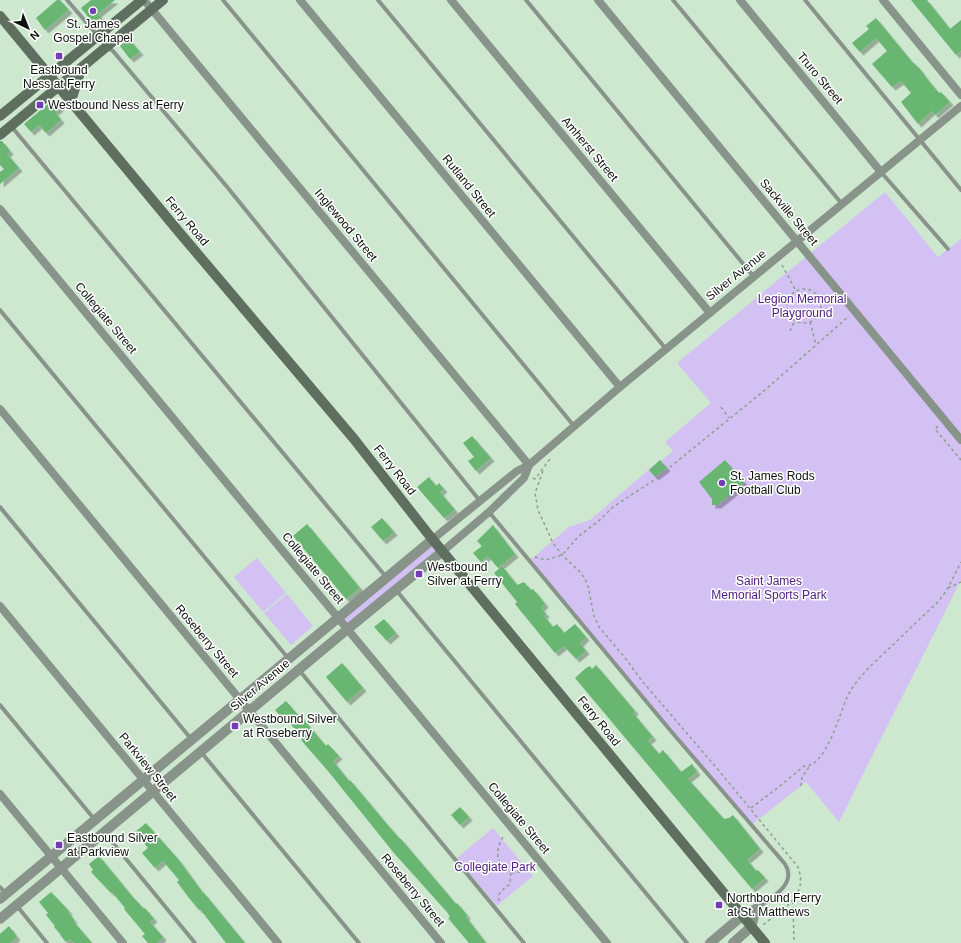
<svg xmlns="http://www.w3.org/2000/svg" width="961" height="943" font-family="Arial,sans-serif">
<defs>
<filter id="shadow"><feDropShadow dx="3.5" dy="3.5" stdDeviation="0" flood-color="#0004"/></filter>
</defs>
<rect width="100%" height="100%" fill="#cde8cf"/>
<g fill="#d3c1f4">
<path d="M885,192L938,257L961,239V580L839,822L806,782L754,823H750L530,560L569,527L590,520L660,460L661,461L673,451L665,442L711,403L677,363Z"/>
<path d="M433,539L443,551L347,629L338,618Z"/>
<path d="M257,558L286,593L263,612L234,577Z"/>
<path d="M287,594L313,626L291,645L264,613Z"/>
<path d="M493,828L533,876L497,906L457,858Z"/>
</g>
<g fill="#67b672" filter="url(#shadow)">
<path d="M57,0H60L69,10L45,30L36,18Z"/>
<path d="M91,0H115L98,14L101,17L93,23L81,8Z"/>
<path d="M911,0H927L950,29L961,20V51L956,55Z"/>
<path d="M876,18L913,63H914L920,69L927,79L939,93L941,92L950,102L935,115L932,111L918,124L901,102L911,93L901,81L892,87L872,64L887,51L876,38L860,52L852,43L869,29L866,26Z"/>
<path d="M129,39L140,52L130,59L120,46Z"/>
<path d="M54,99L61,107L55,112L61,120L46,133L39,125L31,132L24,124Z"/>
<path d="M0,141H2L10,151L7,154L19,168L0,184V172L4,169L0,165Z"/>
<path d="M472,436L491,458L476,471L468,461L474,457L463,443Z"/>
<path d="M660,460L667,468L655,477L649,470Z"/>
<path d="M725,460L745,483L718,505H712V499L699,482Z"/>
<path d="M429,477L436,486L439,483L444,489L440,492L455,510L444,518L417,487Z"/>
<path d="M382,518L394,532L383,541L371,527Z"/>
<path d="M307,524L360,588L346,599L293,536Z"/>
<path d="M493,525L515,554L498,568L488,556L481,562L473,553L482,546L477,541Z"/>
<path d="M502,566L517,585L524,582L531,590L533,589L538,595L545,604L541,608L546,614L544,616L553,627L557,624L564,633L575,624L586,637L580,643L586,651L576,659L564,646L555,653L515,604L517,602L494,573Z"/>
<path d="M384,619L396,633L387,641L374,627Z"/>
<path d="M342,663L363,688L347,702L326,677Z"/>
<path d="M596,665L635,711L633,713L653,737L648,741L659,754L663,750L681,772L692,764L697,772L688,779L724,819L729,818L733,815L760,849L747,860L756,871L758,870L765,878L752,889L575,678L586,668L590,666L592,669Z"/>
<path d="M286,701L298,715L299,714L326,746L328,744L339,756L333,761L349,781L350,780L386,823L400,839H401L456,904L457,903L467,915L466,917L486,943H469L448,918L450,917L447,912L394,853L328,771L301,740L302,739L286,718L284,720L275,710Z"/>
<path d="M460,807L469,817L460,825L451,815Z"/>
<path d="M146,823L178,859L203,893H204L245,943H226L200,909L199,910L189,898L177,882L179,880L163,861L155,868L148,860L142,853L148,848L135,832Z"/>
<path d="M99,856L131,895L144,909L145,908L154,919L150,922L163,937L157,943H148L142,936L145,934L124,909L125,908L112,892L111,893L91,872L93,870L89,864Z"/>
<path d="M51,892L69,911L68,912L74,920L73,921L92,943H74L70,939L66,942L60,935H61L54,927L55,926L46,915L48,913L39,902Z"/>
<path d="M9,926L17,937L10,943H0V934Z"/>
</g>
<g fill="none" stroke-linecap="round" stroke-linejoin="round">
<g stroke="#8ba08d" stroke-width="1.5" stroke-dasharray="3 3" stroke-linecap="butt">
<path d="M782,265L796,291"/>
<circle cx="804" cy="306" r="17"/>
<path d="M810,322L816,345"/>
<path d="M790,331L795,320"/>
<path d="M721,407L729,418"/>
<path d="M938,426L935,429L961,460"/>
<path d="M543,471L535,493L538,510L553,543L562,555L580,572L585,579L588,586L594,616L599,627L626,659L642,681L720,772L798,867C809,897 782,909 763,925"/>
<path d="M533,478L535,479L550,459"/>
<path d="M535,557L546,560L562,555L579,536L601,519L613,507L654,480L765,390L849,316"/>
<path d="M948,588L961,582"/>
<path d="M801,786L802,777L809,767"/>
<path d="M751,808L780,786L804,766C826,768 840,712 848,695C859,675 878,659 895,643C909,629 924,615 939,601L948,588L961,562"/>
<path d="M503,837C494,853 496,865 513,873L530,870"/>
<path d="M499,901C497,892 504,889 510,884L511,872"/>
<path d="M793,901L794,943"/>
<path d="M766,912L775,914"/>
</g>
<g stroke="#889389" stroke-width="4">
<path d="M67,0L98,36"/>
<path d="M223,0L574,426"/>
<path d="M378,0L666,349"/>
<path d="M526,0L754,277"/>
<path d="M673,0L842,204"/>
<path d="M805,0L961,190"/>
<path d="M107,47L113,51L228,188L480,501"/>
<path d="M11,126L387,578"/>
<path d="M881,172L948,249"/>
<path d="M0,310L288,658"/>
<path d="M0,507L192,740"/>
<path d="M489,512L670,730L785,864C798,885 770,898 756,909"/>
<path d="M396,590L687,943"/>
<path d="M299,670L524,943"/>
<path d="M0,705L95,820"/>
<path d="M201,752L359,943"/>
<path d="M104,832L195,943"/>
<path d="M0,887L6,894"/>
<path d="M17,906L47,943"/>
</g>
<g stroke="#889389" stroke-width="8">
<path d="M144,0L529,465"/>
<path d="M300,0L620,387"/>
<path d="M451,0L710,313"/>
<path d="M598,0L961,440"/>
<path d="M740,0L881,172"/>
<path d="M883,0L961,95"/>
<path d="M0,209L607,943"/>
<path d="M0,409L441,943"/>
<path d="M433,539L517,471L529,465L620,387L961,106"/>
<path d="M443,551L489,512L524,478L529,465"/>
<path d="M0,606L278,943"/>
<path d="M0,794L123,943"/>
</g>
<g stroke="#889389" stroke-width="10">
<path d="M0,899L433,539"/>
<path d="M0,919L338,637L443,551"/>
<path d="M710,943L742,916L756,909"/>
<path d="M733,943L751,927L756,909"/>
</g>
<g stroke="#5e6f60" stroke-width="10">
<path d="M0,16L179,232L354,439L429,535L765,943"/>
<path d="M71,101L81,69"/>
<path d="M0,116L142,0"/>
<path d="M0,135L163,0"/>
</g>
</g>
<g fill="#733db3" stroke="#fff" stroke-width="1.5">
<circle cx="93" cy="11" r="4"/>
<rect x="55" y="52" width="8" height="8" rx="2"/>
<rect x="36" y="101" width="8" height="8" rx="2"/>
<circle cx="722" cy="483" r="4"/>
<rect x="415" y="570" width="8" height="8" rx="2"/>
<rect x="231" y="722" width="8" height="8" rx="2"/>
<rect x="55" y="841" width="8" height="8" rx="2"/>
<rect x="715" y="901" width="8" height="8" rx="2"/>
</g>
<g text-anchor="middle" stroke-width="3" stroke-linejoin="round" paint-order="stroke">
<g font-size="12" fill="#0a130b" stroke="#fff" text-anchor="start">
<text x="93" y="28" text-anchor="middle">St. James<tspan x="93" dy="14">Gospel Chapel</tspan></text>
<text x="59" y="74" text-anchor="middle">Eastbound<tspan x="59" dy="14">Ness at Ferry</tspan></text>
<text x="48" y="109">Westbound Ness at Ferry</text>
<text x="730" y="480">St. James Rods<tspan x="730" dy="14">Football Club</tspan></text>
<text x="427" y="571">Westbound<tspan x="427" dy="14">Silver at Ferry</tspan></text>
<text x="243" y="723">Westbound Silver<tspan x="243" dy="14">at Roseberry</tspan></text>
<text x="67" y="842">Eastbound Silver<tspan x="67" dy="14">at Parkview</tspan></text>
<text x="727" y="902">Northbound Ferry<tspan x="727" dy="14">at St. Matthews</tspan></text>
</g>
<g font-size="12" fill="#0a130b" stroke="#fff">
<text transform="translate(820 78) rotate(50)" y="4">Truro Street</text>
<text transform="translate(590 149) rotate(50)" y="4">Amherst Street</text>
<text transform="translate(469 186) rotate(51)" y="4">Rutland Street</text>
<text transform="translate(789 212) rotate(50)" y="4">Sackville Street</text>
<text transform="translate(187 221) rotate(50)" y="4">Ferry Road</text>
<text transform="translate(346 225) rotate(50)" y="4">Inglewood Street</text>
<text transform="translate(736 275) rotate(-39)" y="4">Silver Avenue</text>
<text transform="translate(106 318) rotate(50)" y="4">Collegiate Street</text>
<text transform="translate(395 470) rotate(52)" y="4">Ferry Road</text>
<text transform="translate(313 568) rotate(50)" y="4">Collegiate Street</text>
<text transform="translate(207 641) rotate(50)" y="4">Roseberry Street</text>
<text transform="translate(260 685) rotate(-40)" y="4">Silver Avenue</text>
<text transform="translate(599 721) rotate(51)" y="4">Ferry Road</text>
<text transform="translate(148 767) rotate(51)" y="4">Parkview Street</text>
<text transform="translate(519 818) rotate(50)" y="4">Collegiate Street</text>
<text transform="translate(413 890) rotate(50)" y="4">Roseberry Street</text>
</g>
<g font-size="12" fill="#512184" stroke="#fff">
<text x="802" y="303">Legion Memorial<tspan x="802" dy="14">Playground</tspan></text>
<text x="769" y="585">Saint James<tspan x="769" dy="14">Memorial Sports Park</tspan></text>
<text x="495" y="871">Collegiate Park</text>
</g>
</g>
<g transform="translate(28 28) rotate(137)" stroke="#ffffff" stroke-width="3" paint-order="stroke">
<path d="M0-3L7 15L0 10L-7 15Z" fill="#0a130b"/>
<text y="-6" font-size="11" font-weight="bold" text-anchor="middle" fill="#0a130b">N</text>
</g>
</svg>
